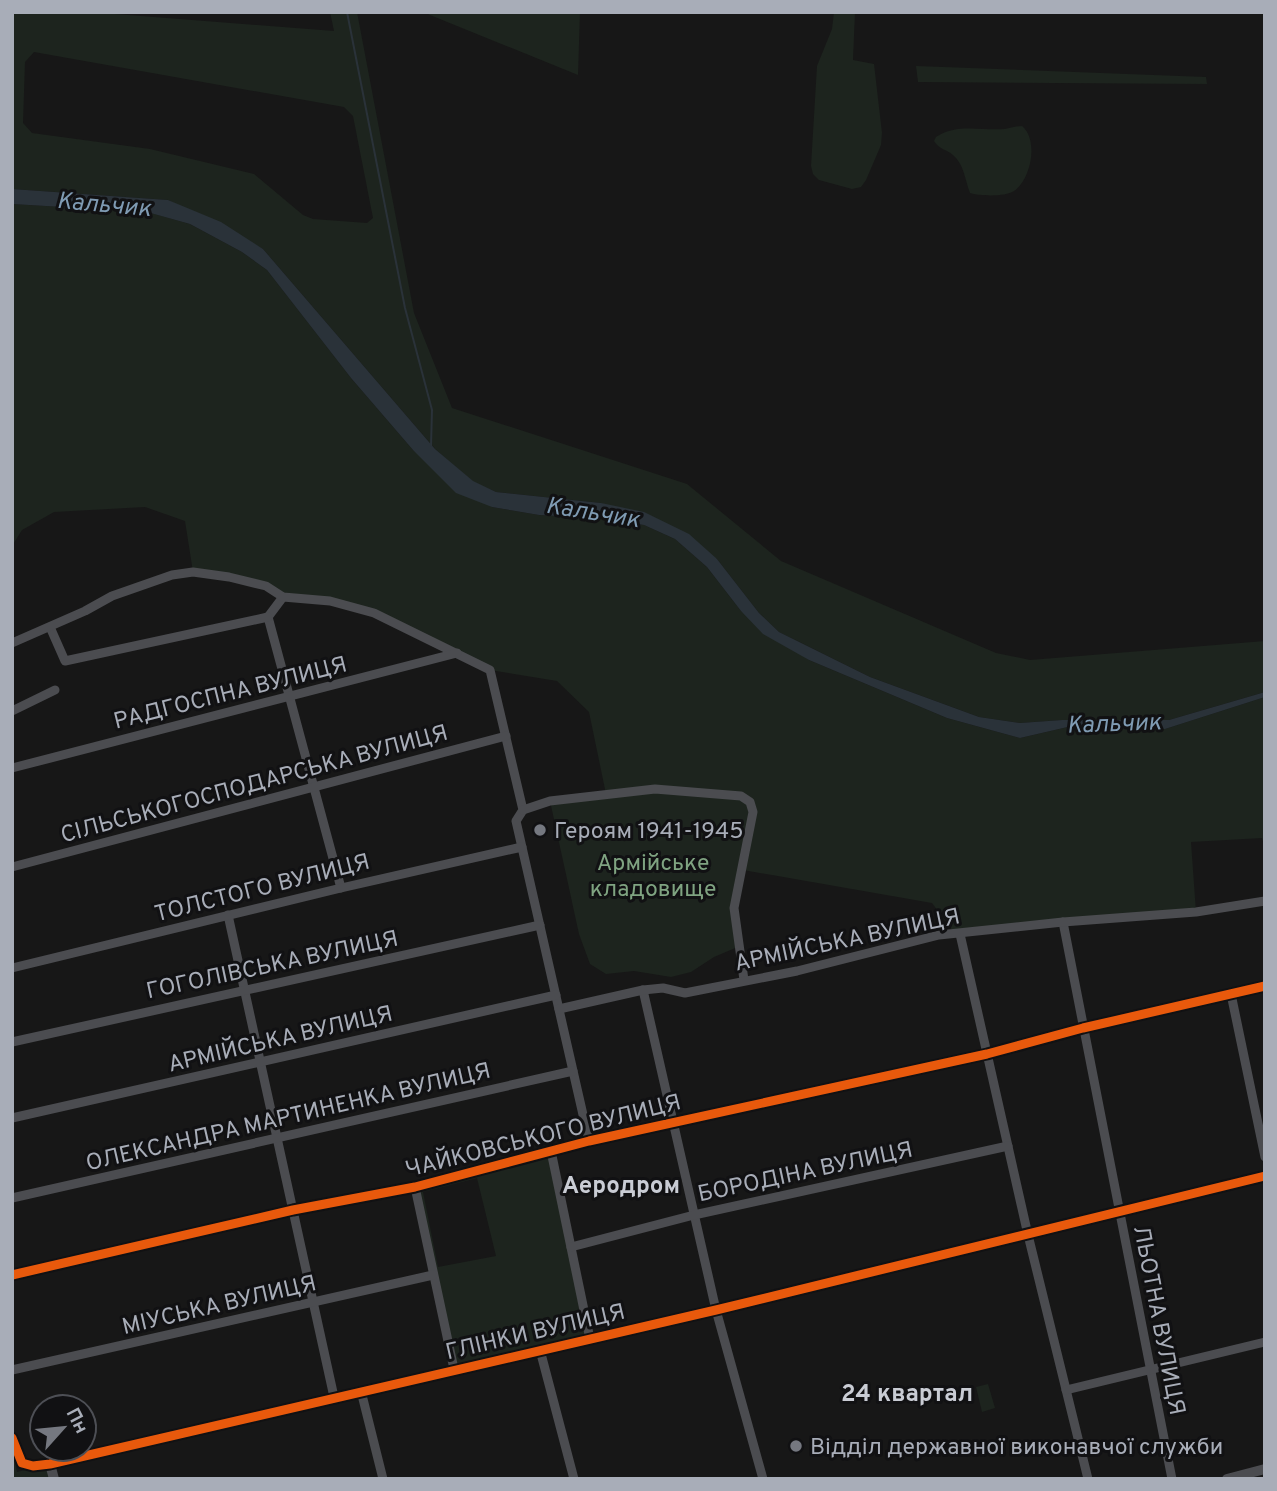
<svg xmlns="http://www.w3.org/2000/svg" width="1277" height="1491" font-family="Overpass,sans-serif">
<rect width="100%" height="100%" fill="#171717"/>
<g fill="#1d241e" fill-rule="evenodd">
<path d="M12,12H90L334,31L330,12H357L414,313L452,408L687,484L781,561L996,653L1030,660L1265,641V692L1169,720H1062L1020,723L979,717L870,677L779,632L759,613L717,559L601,503L496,492L473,482L435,449L263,249L168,200L12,189ZM34,52L344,107L353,116L373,218L367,223L313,219L303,215L254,174L150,149L32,133L23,123L25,62Z"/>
<path d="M424,12H580L578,75L430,15Z"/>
<path d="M834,12H855L853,60L874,64L882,133L881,145L866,180L861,187L852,189L819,180L813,174L811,166L817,66L832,29Z"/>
<path d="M916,66L1206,77L1207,84L918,82Z"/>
<path d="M1022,126C1039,140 1031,180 1014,191C1005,197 980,196 970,193C965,180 964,164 953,155C946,149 940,150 934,141L936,137C956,123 982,131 1005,129C1011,128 1016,126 1022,126Z"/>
<path d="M12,204L148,212L190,224L242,252L267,270L351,378L413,450L492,507L539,515L596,518L644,525L675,539L707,567L741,611L809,660L947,718L1020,738L1072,726L1165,729L1265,697V848L1262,838L1191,842L1196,912L955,934L932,903L743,870L734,908L740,946L714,957L691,972L671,977L634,971L606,974L590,964L579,934L550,801L606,794L589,712L557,681L490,670L373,613L283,597L266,586L193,572L185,521L145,507L54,512L22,530L12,546Z"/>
<path d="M550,1154L588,1337L455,1367L417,1189ZM477,1178L496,1256L438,1267L423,1192Z"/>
<path d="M988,1384L995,1408L982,1412L976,1387Z"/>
<path d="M12,1449L17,1472L50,1464L54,1479H12Z"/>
</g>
<path fill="#2a3239" d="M12,189L168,200L221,222L263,249L435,449L473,481L496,492L601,503L644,512L689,534L717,559L759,613L779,632L870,677L979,717L1020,723L1062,720H1169L1265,692V697L1165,729L1072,726L1020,738L947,718L809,660L763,634L741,611L707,567L675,539L644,525L596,518L539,515L492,507L456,493L413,450L351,378L267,270L242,252L190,224L147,212L12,204Z"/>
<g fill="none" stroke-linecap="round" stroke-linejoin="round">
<path stroke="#2a3239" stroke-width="2" d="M347,12L405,308L432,410L431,446"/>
<g stroke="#4b4c50" stroke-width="9">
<path d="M268,617L341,888"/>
<path d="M268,617L283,597"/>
<path d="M50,627L65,661L268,617"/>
<path d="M12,643L85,611L112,596L172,575L193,572L229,577L266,586L283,597L330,601L374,613L490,670L523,810L516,821L589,1141"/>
<path d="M12,711L55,690"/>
<path d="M12,768L457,653"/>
<path d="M523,810L550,801L655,789L741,796L750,802L753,812L734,908L744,980"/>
<path d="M12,867L506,736"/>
<path d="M228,915L334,1397"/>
<path d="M1063,922L1172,1479"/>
<path d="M960,934L1028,1235L1088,1479"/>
<path d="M12,968L341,888L522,847"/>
<path d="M643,990L716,1310L763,1479"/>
<path d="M1231,994L1265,1157"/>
<path d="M559,1009L643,990L663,988L685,993L797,971L939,935L1063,922L1196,912L1265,901"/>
<path d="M12,1042L540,925"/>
<path d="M12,1118L556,995"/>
<path d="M551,1151L590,1339"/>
<path d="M415,1187L454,1369"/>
<path d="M12,1198L573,1071"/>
<path d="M571,1247L694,1215L1008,1146"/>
<path d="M12,1275L293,1210L415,1187L589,1141L987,1054L1083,1028L1265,986"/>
<path d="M540,1350L574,1479"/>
<path d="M12,1370L433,1275"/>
<path d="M1066,1390L1265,1342"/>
<path d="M361,1391L383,1479"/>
<path d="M50,1464L716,1310L1265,1176"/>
</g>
<g stroke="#4b4c50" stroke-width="10">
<path d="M12,1438L22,1463L33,1466L50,1464L54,1479"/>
<path d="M1227,1479L1265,1469"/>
</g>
<defs>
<g id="cycleway">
<path d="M12,1275L293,1210L415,1187L589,1141L987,1054L1083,1028L1265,986"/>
<path d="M12,1438L22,1463L33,1466L50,1464L716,1310L1265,1176"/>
</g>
</defs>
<use href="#cycleway" stroke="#111113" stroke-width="13"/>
<use href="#cycleway" stroke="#e8590c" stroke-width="9"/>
</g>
<g fill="#757880" stroke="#111113" stroke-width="2.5">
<circle cx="540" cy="830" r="7"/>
<circle cx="796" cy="1446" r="7"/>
</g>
<g text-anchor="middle" stroke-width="6" stroke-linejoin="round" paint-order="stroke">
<g font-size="23" fill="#a8adb8" stroke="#111113">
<text transform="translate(230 692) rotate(-14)" y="8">РАДГОСПНА ВУЛИЦЯ</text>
<text transform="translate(254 783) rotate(-15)" y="8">СІЛЬСЬКОГОСПОДАРСЬКА ВУЛИЦЯ</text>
<text transform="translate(262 887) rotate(-14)" y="8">ТОЛСТОГО ВУЛИЦЯ</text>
<text transform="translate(847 939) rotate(-12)" y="8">АРМІЙСЬКА ВУЛИЦЯ</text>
<text transform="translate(272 964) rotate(-12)" y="8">ГОГОЛІВСЬКА ВУЛИЦЯ</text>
<text transform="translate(280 1038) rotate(-13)" y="8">АРМІЙСЬКА ВУЛИЦЯ</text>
<text transform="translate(288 1116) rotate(-13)" y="8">ОЛЕКСАНДРА МАРТИНЕНКА ВУЛИЦЯ</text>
<text transform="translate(543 1135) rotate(-14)" y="8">ЧАЙКОВСЬКОГО ВУЛИЦЯ</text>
<text transform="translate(805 1171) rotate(-12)" y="8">БОРОДІНА ВУЛИЦЯ</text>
<text transform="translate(219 1304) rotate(-13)" y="8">МІУСЬКА ВУЛИЦЯ</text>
<text transform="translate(1160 1320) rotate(79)" y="8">ЛЬОТНА ВУЛИЦЯ</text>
<text transform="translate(535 1331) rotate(-13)" y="8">ГЛІНКИ ВУЛИЦЯ</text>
</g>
<g font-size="23" fill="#a8adb8" stroke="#111113" text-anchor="start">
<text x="554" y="838">Героям 1941-1945</text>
<text x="810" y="1454">Відділ державної виконавчої служби</text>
</g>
<g font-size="23" fill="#7fa381" stroke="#111113">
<text x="653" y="870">Армійське<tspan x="653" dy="26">кладовище</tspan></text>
</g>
<g font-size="24" font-style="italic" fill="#7f9bb3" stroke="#111113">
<text transform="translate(104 204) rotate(5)" y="8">Кальчик</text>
<text transform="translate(593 512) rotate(9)" y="8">Кальчик</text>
<text transform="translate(1114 723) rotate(-2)" y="8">Кальчик</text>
</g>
<g font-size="24" font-weight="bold" fill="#c9ccd4" stroke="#111113">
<text x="621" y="1193">Аеродром</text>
<text x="907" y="1401">24 квартал</text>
</g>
</g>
<rect width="1277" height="1491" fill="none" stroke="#a8adb8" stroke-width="28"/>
<g transform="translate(63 1428) rotate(63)"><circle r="33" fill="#111113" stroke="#4d4f55" stroke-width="2"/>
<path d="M0-5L12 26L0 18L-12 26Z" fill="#757880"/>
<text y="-10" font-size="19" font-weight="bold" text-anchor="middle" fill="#a8adb8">Пн</text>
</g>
</svg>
